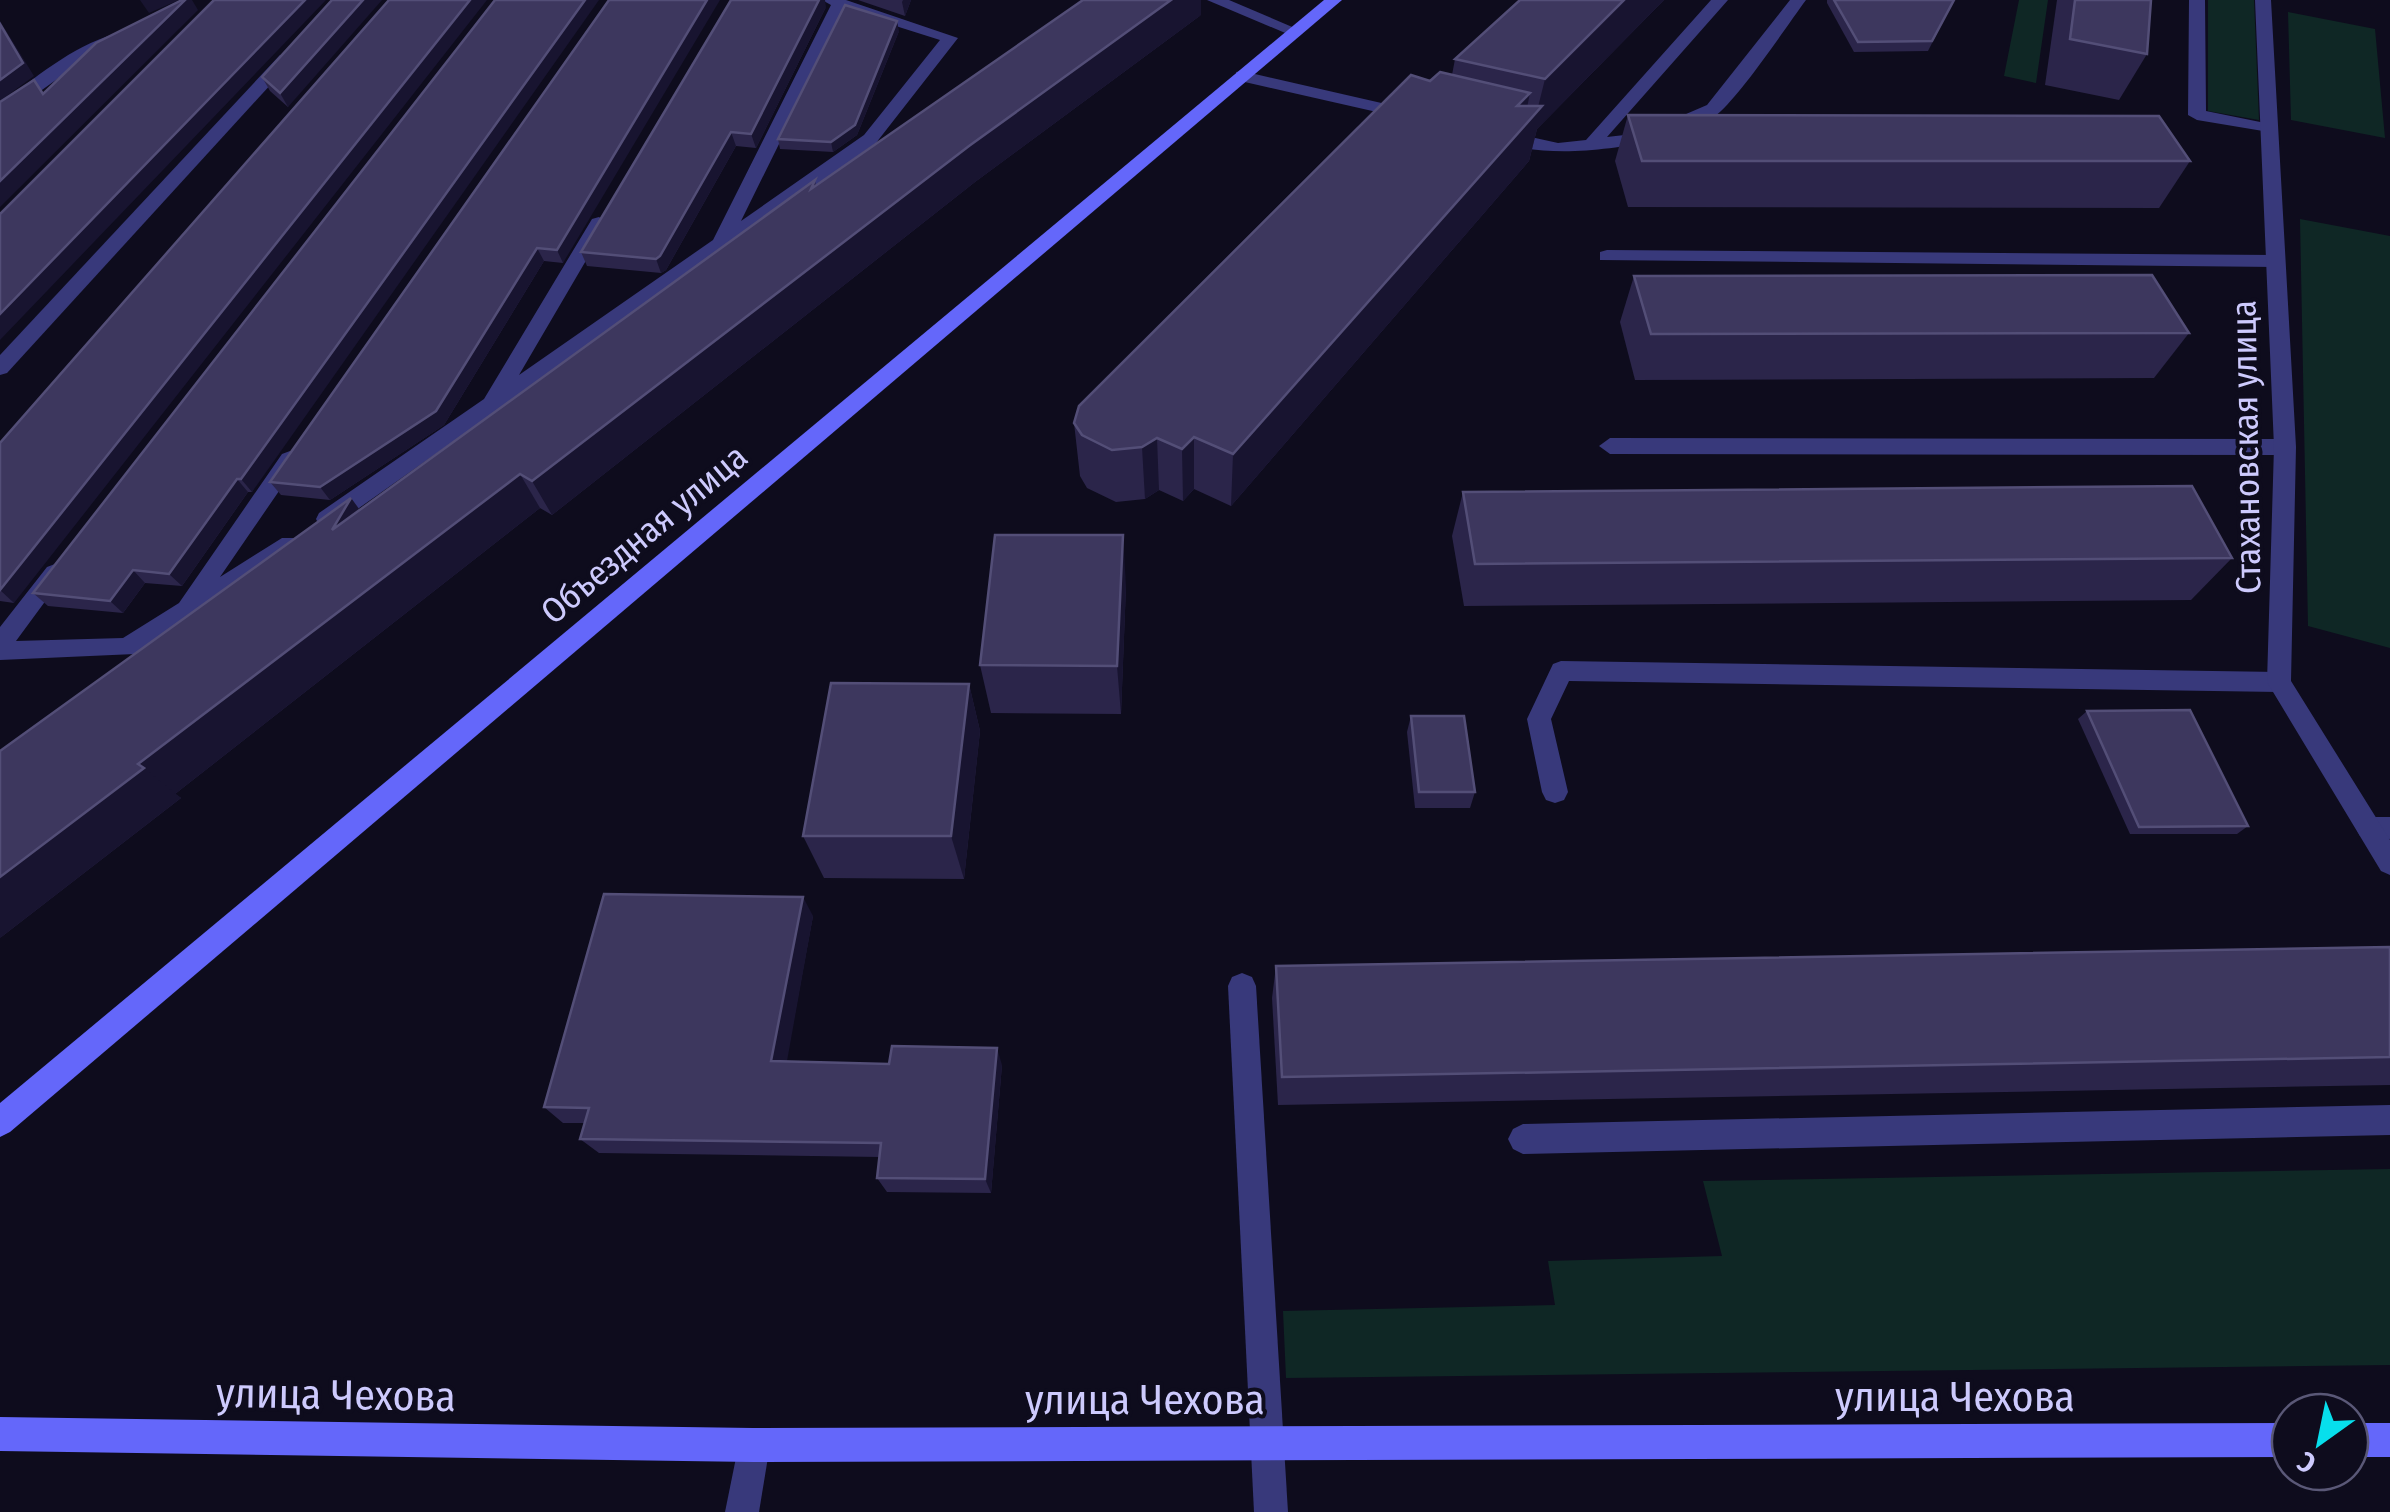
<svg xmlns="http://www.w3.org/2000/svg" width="2390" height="1512" font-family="'Fira Sans Condensed',sans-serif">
<rect width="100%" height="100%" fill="#0e0c1d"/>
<g fill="#0f2725">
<path d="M2019,0H2048L2036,83L2004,76Z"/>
<path d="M2208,0H2254L2259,120L2208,111Z"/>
<path d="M2288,12L2375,29L2385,138L2291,120Z"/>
<path d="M2300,219L2390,236V648L2308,626Z"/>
<path d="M2390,1169V1365L1286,1378L1283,1311L1555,1305L1548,1261L1722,1256L1703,1181Z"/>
</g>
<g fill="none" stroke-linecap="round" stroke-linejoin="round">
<g fill="#38397b" fill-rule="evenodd">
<path d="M822,0H846L958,38L876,143L335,525H319L316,519L319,513L484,399L592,219L599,217L608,223L519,375L713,240L831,5ZM845,10L940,40L864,135L741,221Z"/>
<path d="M1711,0H1728L1607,137L1642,133L1707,105L1790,0H1806C1784,30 1746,87 1721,111C1682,146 1533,168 1491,135L1500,130L1558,143L1586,140Z"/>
<path d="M2189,0H2205L2206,111L2275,125V133L2197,120L2188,115Z"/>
<path d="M114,34L120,36V42L74,67L0,120V106C33,78 72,47 114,34Z"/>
<path d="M280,55L294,59L7,373L0,375V355Z"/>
<path d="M1242,71L1412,110L1421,115L1412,120L1236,80V72Z"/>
<path d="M1607,250L2276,255L2285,261L2276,267L1600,260V252Z"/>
<path d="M1610,438L2285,439L2296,447L2285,455L1610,454L1599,446Z"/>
<path d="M290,451L301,459L220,577L282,538H298L301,544L298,550L135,654L0,660V627L47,567L55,564L66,573L16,641L123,638L179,603L282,454Z"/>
<path d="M1561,661L2279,672L2288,675L2291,682L2288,689L2279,692L1569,681L1551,719L1568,792L1564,800L1555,803L1546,800L1542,792L1527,719L1553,664Z"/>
<path d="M2369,817H2390V839L2360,836L2356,828L2360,820Z"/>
<path d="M1242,973L1252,977L1256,986L1288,1512H1254L1228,986L1232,977Z"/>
<path d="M2390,1105V1135L1523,1154L1513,1149L1508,1139L1513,1129L1523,1124Z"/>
<path d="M753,1428L765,1433L770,1445L759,1512H725L741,1433Z"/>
</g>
<g fill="#38397b" fill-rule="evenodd">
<path d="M1207,0H1229L1304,32L1290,35Z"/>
<path d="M2255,0H2271L2296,447L2291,681L2390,840V875L2381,871L2267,682L2274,447Z"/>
</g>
<g fill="#6467fa" fill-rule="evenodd">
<path d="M1324,0H1342L10,1132L0,1137V1103Z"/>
<path d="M0,1417L753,1428L2290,1423V1457L753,1462L0,1451Z"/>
<rect x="2350" y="1423" width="40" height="34"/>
</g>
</g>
<g fill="#2b254a">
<path d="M332,0L288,107L270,91L262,77Z"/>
<path d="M495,0L252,492H248L182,586L145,583L123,613L48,606L33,593Z"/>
<path d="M609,0L563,263L544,261L444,425L330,500L281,495L270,482Z"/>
<path d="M858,0H911L905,16Z"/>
<path d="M1520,0H1664L1537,129L1529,161L1231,506L1194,489L1183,501L1159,490L1145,499L1116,502L1087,488L1080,476L1074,423L1430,81L1452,75L1455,59Z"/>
<path d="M1827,0H1954L1928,51L1854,52L1827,3Z"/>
<path d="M2057,0H2151L2147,54L2119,100L2045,85Z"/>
<path d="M826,7L756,148L736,146L666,270L661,273L587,266L581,252Z"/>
<path d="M1201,15L975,182L552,515L540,508L175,794L181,798L0,938L351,498L360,510L815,180L816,185Z"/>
<path d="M899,31L857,135L833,152L780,149L778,139Z"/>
<path d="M1628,115L2190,161L2159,208L1628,207L1615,161Z"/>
<path d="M1634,276L2189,333L2154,378L1635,380L1620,322Z"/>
<path d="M0,443L14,603L0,601Z"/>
<path d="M1463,492L2232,558L2191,600L1464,606L1452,536Z"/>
<path d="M1126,586L1121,714L991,713L980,665Z"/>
<path d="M969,684L980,731L964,879L824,878L803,836Z"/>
<path d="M2087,711L2248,826L2237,834H2130L2078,719Z"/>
<path d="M1411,716L1475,792L1470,808H1415L1407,732Z"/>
<path d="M813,916L786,1062L1002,1065L991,1193L887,1192L877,1178L880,1157L599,1153L580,1139L585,1123H563L544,1107Z"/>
<path d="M2390,947V1085L1278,1105L1272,998L1276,966Z"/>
</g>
<g fill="#181430">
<path d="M140,0H179L149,13Z"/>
<path d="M185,0H192L198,10L0,207V181Z"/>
<path d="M305,0H326L0,340V314Z"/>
<path d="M363,0H382L288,107L280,93Z"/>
<path d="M470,0H487L14,603L0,590Z"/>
<path d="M585,0H599L252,492L241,479Z"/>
<path d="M707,0H720L563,263L557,250Z"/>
<path d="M819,0H825L826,7L756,148L751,134Z"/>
<path d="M903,0H911L905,16L902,2Z"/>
<path d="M1171,0H1201V15L975,182L552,515L532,481L969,146Z"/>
<path d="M1624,0H1664L1537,129L1529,161L1231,506L1233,454L1517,106L1530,93L1523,127L1537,111L1545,79Z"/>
<path d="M0,21L34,76L0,101Z"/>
<path d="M897,21L899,31L857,135L833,152L831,142Z"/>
<path d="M731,132L736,146L666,270L661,273L656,259Z"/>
<path d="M537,248L544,261L444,425L330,500L320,487Z"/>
<path d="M1194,437V489L1183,501L1182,449Z"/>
<path d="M1157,438L1159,490L1145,499L1142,447Z"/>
<path d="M520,474L540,508L175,794L138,764Z"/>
<path d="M237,479L248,492L182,586L169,574Z"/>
<path d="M351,498L376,533L332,530Z"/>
<path d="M1123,535L1126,586L1121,714L1117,666Z"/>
<path d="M133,570L145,583L123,613L110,601Z"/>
<path d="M969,684L980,731L964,879L951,836Z"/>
<path d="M144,768L181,798L0,938V877Z"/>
<path d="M803,897L813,916L784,1078L771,1061Z"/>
<path d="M997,1048L1002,1065L991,1193L985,1179Z"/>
</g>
<g fill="#3d375e" stroke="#534e77" stroke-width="2.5">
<path d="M182,0H185L0,181V102L34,80L43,94L96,43Z"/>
<path d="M214,0H305L0,314V214Z"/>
<path d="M332,0H363L280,93L262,77Z"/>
<path d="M389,0H470L0,590V443Z"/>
<path d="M495,0H585L241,479H237L169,574L133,570L110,601L33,593Z"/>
<path d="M609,0H707L557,250L537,248L436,411L320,487L270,482Z"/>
<path d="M731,0H819L751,134L731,132L660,256L656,259L581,252Z"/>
<path d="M1083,0H1171L969,146L532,481L520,474L138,764L144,768L0,877V751L351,498L332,530L815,180L811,189Z"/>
<path d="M1520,0H1624L1545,79L1455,59Z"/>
<path d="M1834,0H1954L1932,41L1858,42Z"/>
<path d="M2075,0H2151L2147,54L2070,39Z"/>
<path d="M845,5L897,21L855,125L831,142L778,139Z"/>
<path d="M0,24L23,63L0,80Z"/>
<path d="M1440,72L1530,93L1517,106H1542L1233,454L1194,437L1182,449L1157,438L1142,447L1112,450L1082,435L1074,423L1079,406L1411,75L1430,81Z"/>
<path d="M1628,115L2159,116L2190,161H1642Z"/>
<path d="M2152,275L2189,333L1651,334L1634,276Z"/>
<path d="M2192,486L2232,558L1475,564L1463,492Z"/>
<path d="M995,535H1123L1117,666L980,665Z"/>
<path d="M831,683L969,684L951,836H803Z"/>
<path d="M2190,710L2248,826L2139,827L2087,711Z"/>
<path d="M1411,716H1464L1475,792H1419Z"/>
<path d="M604,894L803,897L771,1061L889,1064L892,1046L997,1048L985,1179L877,1178L881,1143L580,1139L589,1108L544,1107Z"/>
<path d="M2390,947V1057L1282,1077L1276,966Z"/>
</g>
<g text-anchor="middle" stroke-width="8" stroke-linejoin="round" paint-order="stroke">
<g font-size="35" fill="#cdcafd" stroke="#0e0c1d">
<text transform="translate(2246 447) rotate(-91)" y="12">Стахановская улица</text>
<text transform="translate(644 534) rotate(-40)" y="12">Объездная улица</text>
</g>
<g font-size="42" fill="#cdcafd" stroke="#0e0c1d">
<text transform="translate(336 1394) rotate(1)" y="15">улица Чехова</text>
<text x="1955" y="1411">улица Чехова</text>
<text x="1145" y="1414">улица Чехова</text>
</g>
</g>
<g transform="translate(2320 1442) rotate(213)"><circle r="48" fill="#0e0c1d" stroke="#5a5877" stroke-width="2.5"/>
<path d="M0-8L18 38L0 25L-18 38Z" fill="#07dfec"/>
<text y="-15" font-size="28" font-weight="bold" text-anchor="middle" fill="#cdcafd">С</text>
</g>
</svg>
